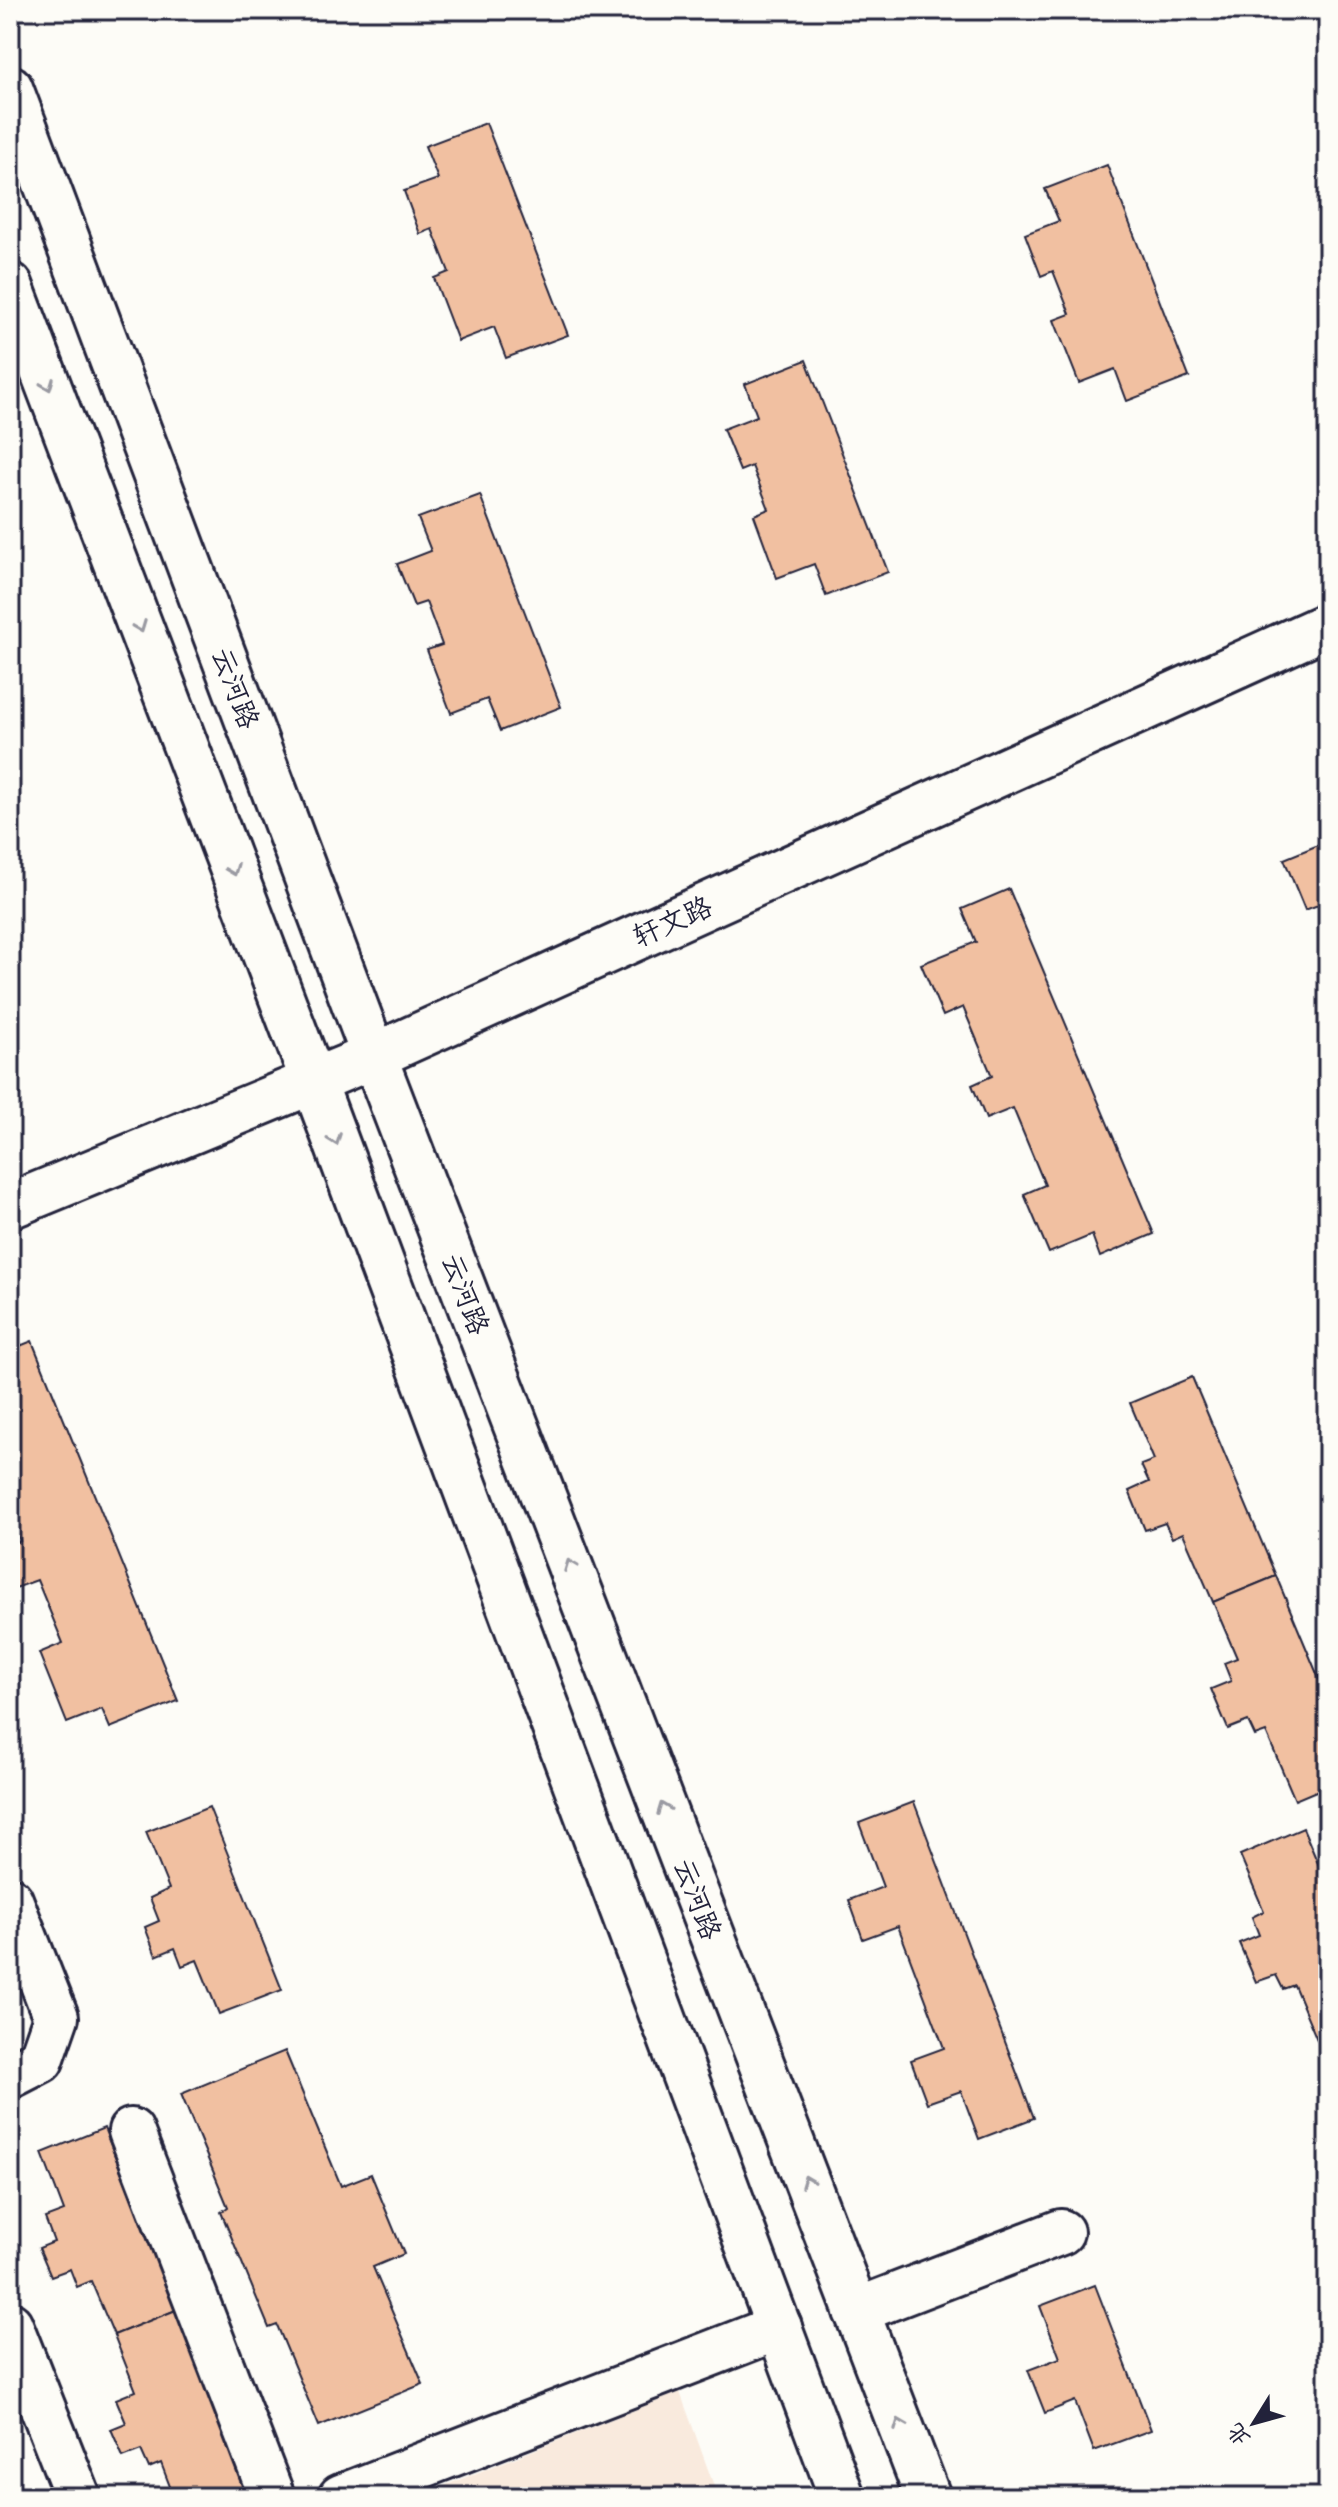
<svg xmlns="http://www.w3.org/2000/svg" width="1338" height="2507" font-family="Itim,'LXGW WenKai TC',sans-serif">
<rect width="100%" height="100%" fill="#fdfcf7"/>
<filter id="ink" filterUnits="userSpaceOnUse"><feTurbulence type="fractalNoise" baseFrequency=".0125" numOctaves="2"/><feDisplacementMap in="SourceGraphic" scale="16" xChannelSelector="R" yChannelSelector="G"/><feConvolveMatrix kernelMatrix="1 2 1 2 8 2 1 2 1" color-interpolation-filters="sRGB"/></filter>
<g filter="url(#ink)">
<path fill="#f9eadd" d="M680,2392L718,2497H416Z"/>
<g fill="#f1c0a1" stroke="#22223b" stroke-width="2">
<path d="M486,123L568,335L506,358L494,327L458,341L434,278L449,272L432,229L420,234L404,191L438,179L425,146Z"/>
<path d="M1107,165L1189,377L1127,401L1115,369L1079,383L1054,320L1070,314L1053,271L1041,276L1025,234L1059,221L1045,189Z"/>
<path d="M806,360L888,572L826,596L814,564L777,578L754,515L769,509L752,466L740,471L723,429L757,416L745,384Z"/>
<path d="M480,495L561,707L500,731L487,699L451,713L427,650L442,645L426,602L414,606L397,564L431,551L418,518Z"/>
<path d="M1328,841V907L1326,902L1305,910L1284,859Z"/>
<path d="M1009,889L1154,1234L1100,1257L1092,1235L1049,1253L1024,1194L1045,1185L1013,1108L986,1119L972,1085L992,1076L963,1007L943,1016L921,964L976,942L962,909Z"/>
<path d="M32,1341L178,1701L110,1728L102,1709L67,1723L39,1653L63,1643L37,1580L13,1589L10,1583V1545L20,1541L10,1516V1350Z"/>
<path d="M1192,1377L1276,1576L1213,1602L1183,1533L1172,1538L1165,1523L1145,1530L1129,1491L1149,1482L1141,1465L1154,1460L1130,1403Z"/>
<path d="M1276,1576L1328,1700V1786L1295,1800L1266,1732L1255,1736L1248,1721L1228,1729L1211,1689L1231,1681L1224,1663L1237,1658L1213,1602Z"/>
<path d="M914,1802L1034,2118L979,2139L961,2091L927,2103L911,2060L944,2048L898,1926L863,1939L849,1900L883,1887L859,1823Z"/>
<path d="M209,1807L282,1990L219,2014L197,1960L182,1966L175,1948L156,1956L145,1927L159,1921L150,1898L169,1889L146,1832Z"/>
<path d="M1303,1828L1328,1887V2052L1323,2054L1294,1985L1283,1989L1276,1975L1256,1982L1239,1943L1259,1935L1252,1917L1264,1911L1240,1855Z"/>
<path d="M285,2051L341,2186L371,2174L404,2254L373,2267L423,2384L319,2426L277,2325L269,2328L221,2212L228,2207L181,2094Z"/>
<path d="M104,2128L176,2310L114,2335L91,2281L77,2287L70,2269L51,2276L39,2248L54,2242L45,2218L64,2211L42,2153Z"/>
<path d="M1095,2285L1151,2430L1094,2451L1075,2401L1045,2413L1028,2370L1060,2358L1040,2306Z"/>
<path d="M176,2310L248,2490L231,2497H174L161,2463L149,2468L141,2450L123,2457L111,2429L126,2423L116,2399L136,2391L114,2335Z"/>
</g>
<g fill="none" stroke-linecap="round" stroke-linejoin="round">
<defs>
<g id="minor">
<path d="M10,88L374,1056L928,2497"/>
<path d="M10,285L313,1080L842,2497"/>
<path d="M10,1206L374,1056L1328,625"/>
<path d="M10,1900L56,2017L41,2060L10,2076"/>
<path d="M131,2131L272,2497"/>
<path d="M856,2311L1061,2232"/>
<path d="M10,2325L78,2497"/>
<path d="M341,2497L779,2327"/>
</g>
</defs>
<use href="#minor" stroke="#22223b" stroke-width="50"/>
<use href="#minor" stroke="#fdfcf7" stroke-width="44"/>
</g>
<defs><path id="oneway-chevron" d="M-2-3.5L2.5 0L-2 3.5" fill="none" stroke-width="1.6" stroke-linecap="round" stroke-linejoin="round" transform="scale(2)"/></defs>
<g stroke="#9a9aa2">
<use href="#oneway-chevron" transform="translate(48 385) rotate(69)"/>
<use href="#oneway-chevron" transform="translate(140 627) rotate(69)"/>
<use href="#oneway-chevron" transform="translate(233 870) rotate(69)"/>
<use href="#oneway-chevron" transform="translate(335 1140) rotate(70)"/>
<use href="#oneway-chevron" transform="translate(570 1565) rotate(-111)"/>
<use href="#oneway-chevron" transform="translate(663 1808) rotate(-111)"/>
<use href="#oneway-chevron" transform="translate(807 2181) rotate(-111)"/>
<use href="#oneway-chevron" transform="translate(900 2424) rotate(-111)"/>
</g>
</g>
<g text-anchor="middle" stroke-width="6" stroke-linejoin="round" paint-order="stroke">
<g font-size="28" fill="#22223b" stroke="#fdfcf7">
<text transform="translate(236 688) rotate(69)" y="10">云河路</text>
<text transform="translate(672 921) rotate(-24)" y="10">轩文路</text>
<text transform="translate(466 1294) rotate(69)" y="10">云河路</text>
<text transform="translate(698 1899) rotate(69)" y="10">云河路</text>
</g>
</g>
<rect width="1338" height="2507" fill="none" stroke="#fdfcf7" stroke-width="40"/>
<rect x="20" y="20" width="1298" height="2467" fill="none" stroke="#22223b" stroke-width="3" filter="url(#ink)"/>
<g transform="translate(1254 2423) rotate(233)" stroke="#fdfcf7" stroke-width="6" paint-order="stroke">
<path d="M0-6L14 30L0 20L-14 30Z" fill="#22223b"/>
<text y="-12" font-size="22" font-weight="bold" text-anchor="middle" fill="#22223b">北</text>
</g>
</svg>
